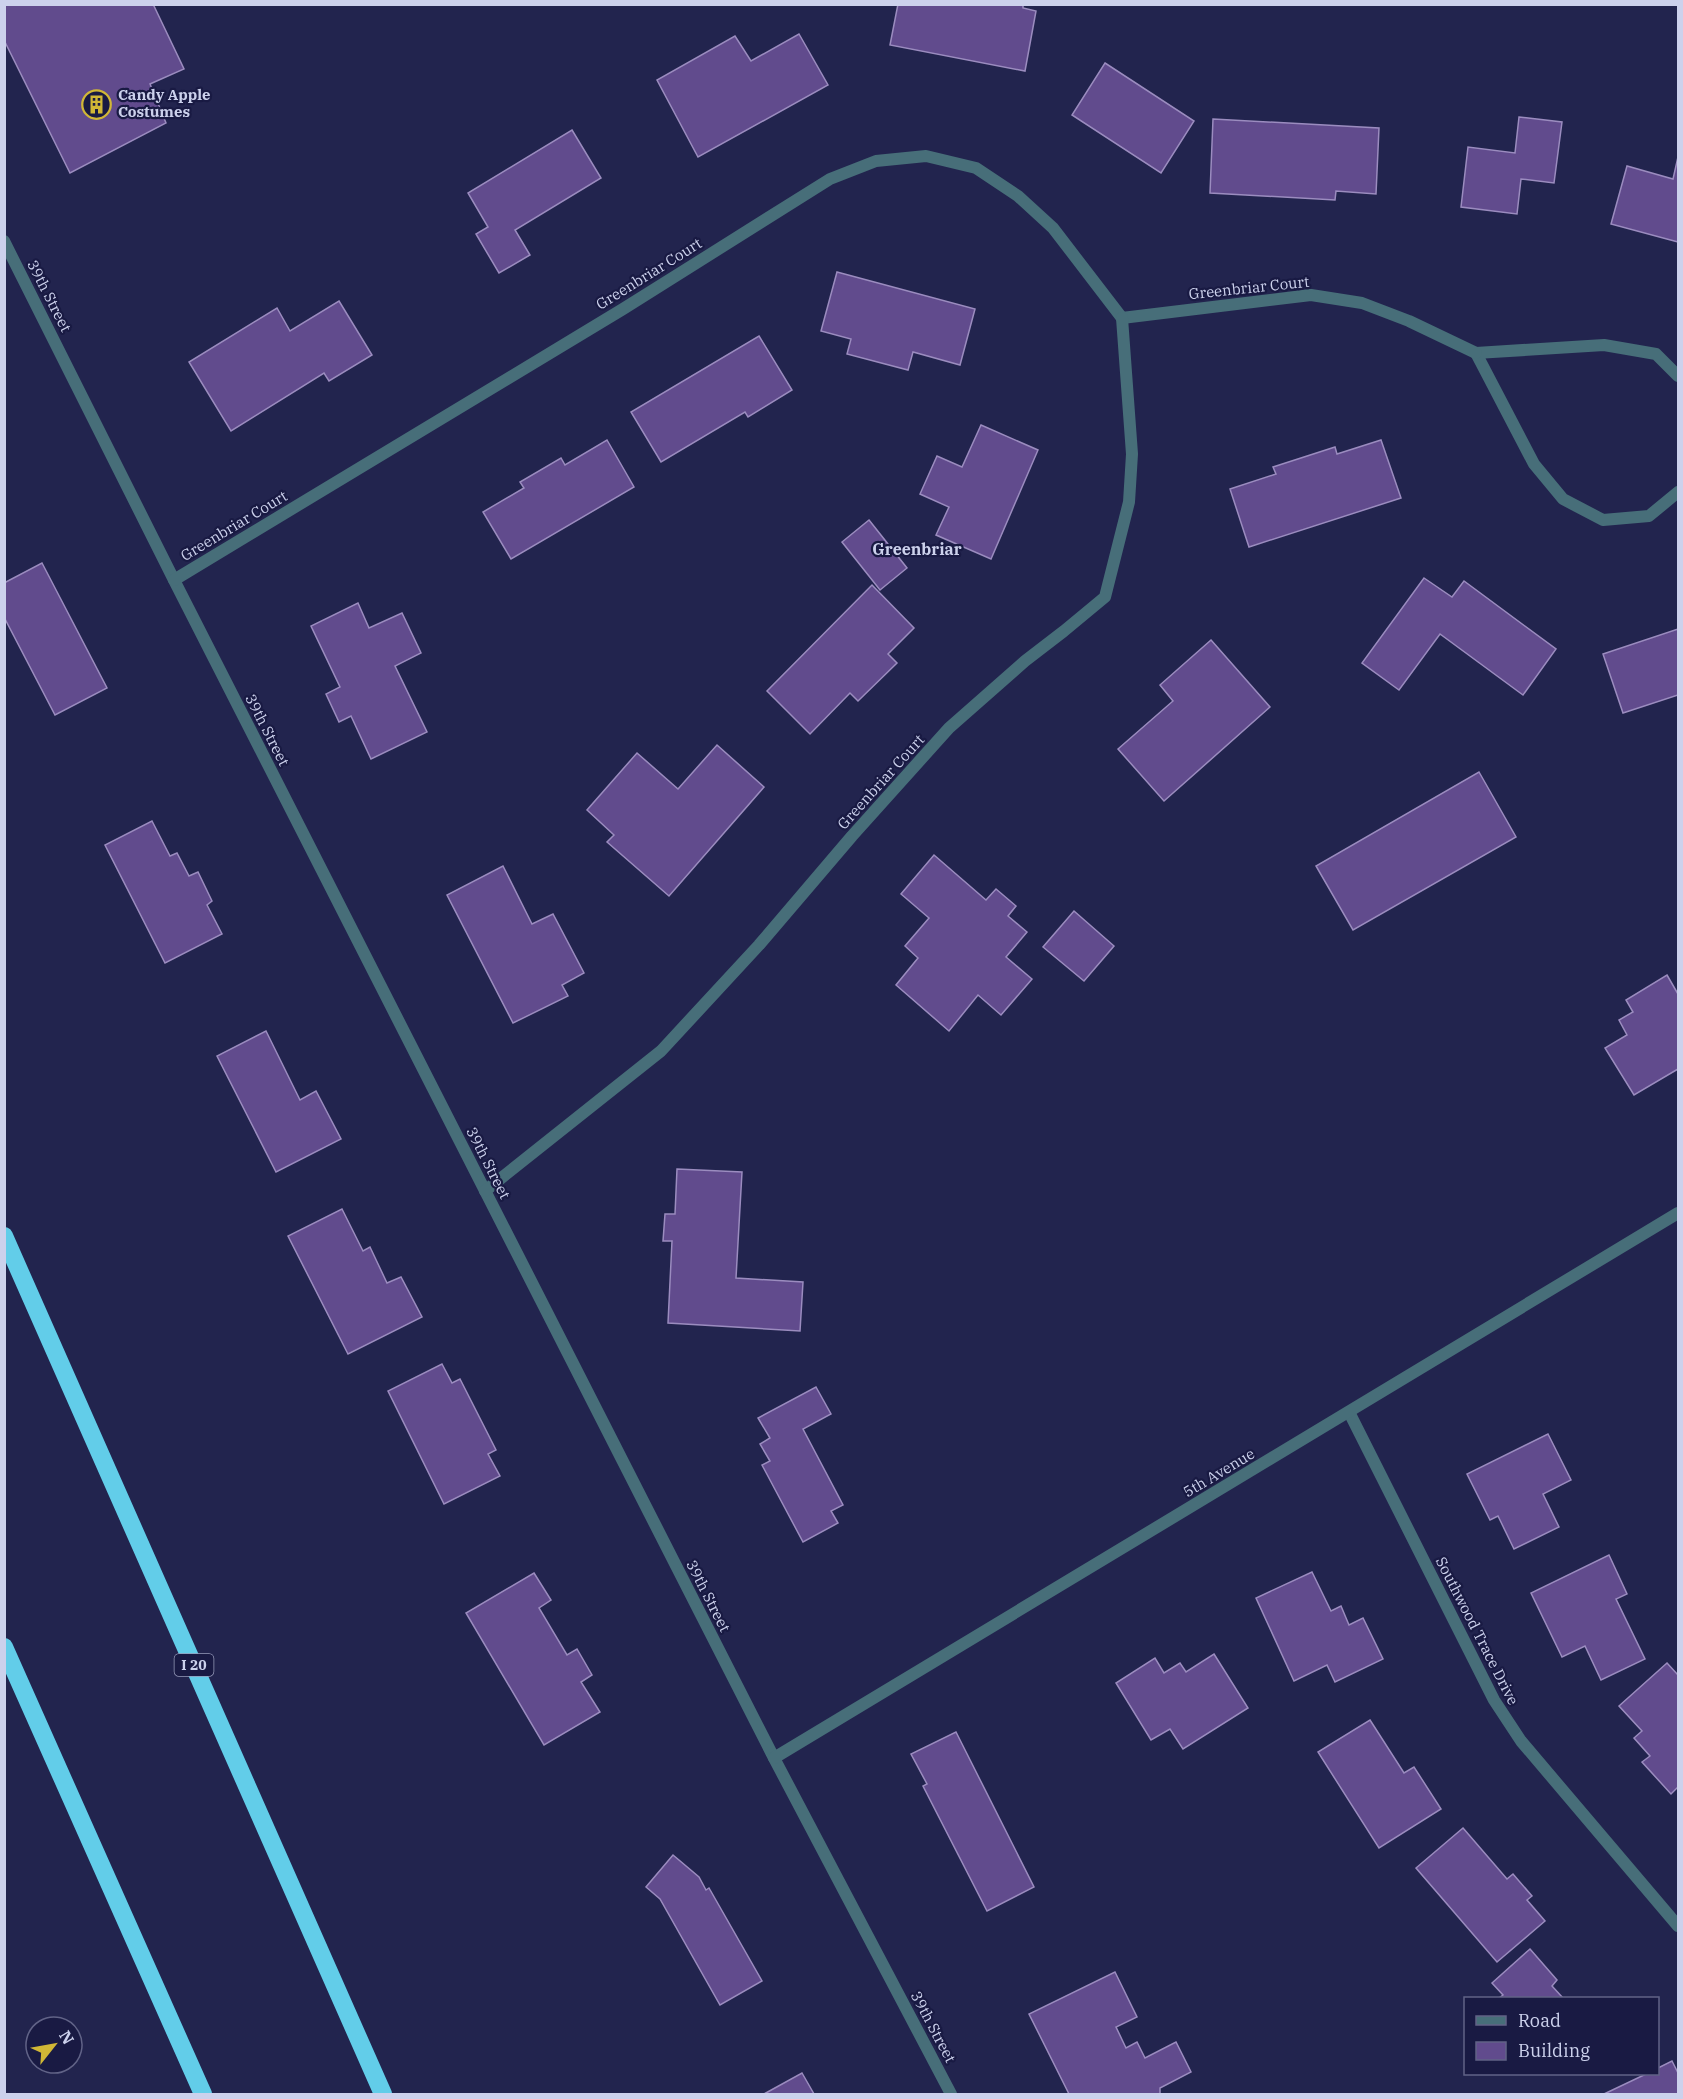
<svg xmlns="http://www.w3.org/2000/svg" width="1683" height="2099" font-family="'IBM Plex Serif',serif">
<rect width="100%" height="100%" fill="#22244e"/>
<g fill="#614b8d" stroke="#9b8cbf" stroke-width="1.5">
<path d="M4,4H153L184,69L150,84L166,123L70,173L4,40Z"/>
<path d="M898,4H1023V8L1036,11L1025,71L890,45Z"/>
<path d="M799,34L828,85L698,157L657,80L735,36L751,61Z"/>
<path d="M1105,63L1194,121L1161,173L1072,115Z"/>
<path d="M1519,117L1562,122L1554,183L1521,179L1517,214L1461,207L1468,147L1515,153Z"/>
<path d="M1213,119L1379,128L1376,194L1336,191L1335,200L1210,193Z"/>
<path d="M572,130L601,178L515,230L530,255L499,273L476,234L488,227L468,193Z"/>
<path d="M1678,157V242L1611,224L1627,166L1673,179Z"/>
<path d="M837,272L975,309L960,365L913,352L908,370L847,354L851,339L821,331Z"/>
<path d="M339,301L372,355L329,381L324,373L231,431L189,362L277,308L290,331Z"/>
<path d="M759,336L792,390L748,417L745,412L661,462L631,412Z"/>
<path d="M981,425L1038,450L991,559L936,535L949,507L920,494L937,456L962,467Z"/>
<path d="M607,440L634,487L511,559L483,512L524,488L520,482L561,458L565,465Z"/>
<path d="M1381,440L1401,498L1249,547L1230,489L1276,474L1273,467L1335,447L1337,454Z"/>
<path d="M869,520L907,568L880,590L842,542Z"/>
<path d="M42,563L107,688L55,715L4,617V583Z"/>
<path d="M1424,578L1452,597L1464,581L1556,649L1523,695L1440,634L1399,690L1362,663Z"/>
<path d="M872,585L914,628L888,654L897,663L858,701L850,693L810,734L767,691Z"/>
<path d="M358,603L369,628L402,613L421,653L395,666L427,732L371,759L351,716L339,722L326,694L340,687L311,626Z"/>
<path d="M1678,629V695L1623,713L1603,654Z"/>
<path d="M1211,640L1270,707L1164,801L1118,749L1173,701L1160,685Z"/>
<path d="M717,745L764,787L669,896L607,842L614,835L587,810L637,753L678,789Z"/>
<path d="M1479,772L1516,837L1353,930L1316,866Z"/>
<path d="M152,821L170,856L177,853L189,876L198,872L212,901L207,905L222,934L165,963L105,845Z"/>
<path d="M934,855L986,900L996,889L1016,906L1008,916L1027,932L1006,957L1032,979L1001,1015L978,995L949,1031L896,985L918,958L905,946L929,918L901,894Z"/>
<path d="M503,866L532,924L553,914L584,973L562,985L568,996L513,1023L447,895Z"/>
<path d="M1074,911L1114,946L1084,981L1043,947Z"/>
<path d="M1667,975L1678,994V1069L1634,1095L1605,1048L1627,1035L1619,1020L1633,1012L1626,1000Z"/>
<path d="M266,1031L300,1100L316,1091L341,1139L276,1172L217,1056Z"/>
<path d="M677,1169L742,1172L736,1278L803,1282L800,1331L668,1323L672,1241H663L665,1214H675Z"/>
<path d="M342,1209L363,1251L370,1247L387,1283L401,1277L422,1317L348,1354L288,1236Z"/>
<path d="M442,1364L452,1383L460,1379L496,1450L488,1454L500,1476L444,1504L388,1391Z"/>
<path d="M816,1387L831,1414L803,1429L843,1505L831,1511L838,1523L803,1542L762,1465L770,1461L760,1444L770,1438L758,1418Z"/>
<path d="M1548,1434L1571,1480L1543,1494L1559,1527L1514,1549L1498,1516L1490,1520L1467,1474Z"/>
<path d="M1609,1555L1627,1594L1616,1599L1645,1659L1601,1680L1585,1646L1562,1657L1531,1593Z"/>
<path d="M1312,1572L1331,1611L1341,1606L1349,1625L1363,1618L1383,1659L1335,1682L1327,1665L1294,1681L1256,1598Z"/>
<path d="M534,1573L551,1600L539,1608L567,1655L577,1649L592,1675L581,1682L600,1712L544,1745L466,1613Z"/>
<path d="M1214,1654L1248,1708L1183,1749L1170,1729L1151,1740L1116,1683L1155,1658L1164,1673L1180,1663L1186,1672Z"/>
<path d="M1667,1663L1678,1675V1787L1671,1794L1642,1762L1650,1756L1634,1738L1642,1731L1619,1706Z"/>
<path d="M1370,1720L1404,1773L1414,1767L1441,1809L1379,1848L1318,1752Z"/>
<path d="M956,1732L1034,1887L987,1911L923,1786L927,1784L911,1754Z"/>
<path d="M1463,1828L1507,1879L1513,1874L1532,1896L1527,1900L1545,1921L1497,1962L1416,1868Z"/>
<path d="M673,1855L699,1877L706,1890L709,1888L762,1981L720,2005L660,1899L646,1887Z"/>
<path d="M1530,1949L1557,1980L1552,1986L1563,1998H1499L1503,1995L1492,1983Z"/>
<path d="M1115,1972L1137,2017L1116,2027L1126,2048L1137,2042L1145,2058L1176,2042L1191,2072L1160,2088V2094H1069L1029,2014Z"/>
<path d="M1672,2061L1678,2073V2094H1604L1646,2074H1658V2068Z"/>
<path d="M802,2073L814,2094H764Z"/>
</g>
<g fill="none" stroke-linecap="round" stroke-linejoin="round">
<g stroke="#476e79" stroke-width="12">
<path d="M4,241L174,580L774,1758L951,2094"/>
<path d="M1678,376L1656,354L1604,345L1476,353L1534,464L1563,499L1603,520L1649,516L1678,492"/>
<path d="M174,580L623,309L830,179L876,161L926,156L976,168L1018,196L1053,228L1122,318L1311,295L1362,303L1409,321L1476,353"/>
<path d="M485,1191L661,1051L759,945L852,836L949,728L1025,661L1064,631L1105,597L1129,502L1132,454L1122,318"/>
<path d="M1349,1412L1494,1700L1521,1741L1678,1926"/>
<path d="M774,1758L1678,1213"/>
</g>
<g stroke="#62cde9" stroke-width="18">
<path d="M4,1236L383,2094"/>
<path d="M4,1647L203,2094"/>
</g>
</g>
<defs>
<symbol id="building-ring" viewBox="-11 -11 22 22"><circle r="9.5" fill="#191a43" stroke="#d1b736" stroke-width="1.5"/><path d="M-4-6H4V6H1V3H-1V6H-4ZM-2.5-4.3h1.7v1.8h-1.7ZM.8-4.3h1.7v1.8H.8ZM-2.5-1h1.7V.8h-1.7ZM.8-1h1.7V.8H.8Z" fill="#d1b736"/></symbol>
</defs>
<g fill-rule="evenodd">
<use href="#building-ring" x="80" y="88" width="33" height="33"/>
</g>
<g text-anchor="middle" stroke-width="4.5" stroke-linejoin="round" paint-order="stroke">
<rect fill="#191a43" stroke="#969ab9" stroke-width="1.5" x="174.5" y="1654" width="39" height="22" rx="4.5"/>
<g font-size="14" font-weight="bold" fill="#ccd1ec">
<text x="194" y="1670">I 20</text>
</g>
<g font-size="15" font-weight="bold" fill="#ccd1ec" stroke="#191a43" text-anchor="start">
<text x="118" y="100">Candy Apple<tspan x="118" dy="17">Costumes</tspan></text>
</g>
<g font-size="15" fill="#ccd1ec" stroke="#191a43">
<text transform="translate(649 274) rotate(-32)" y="5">Greenbriar Court</text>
<text transform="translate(1249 288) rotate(-6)" y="5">Greenbriar Court</text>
<text transform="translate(49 296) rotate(63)" y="5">39th Street</text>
<text transform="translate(234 526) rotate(-31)" y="5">Greenbriar Court</text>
<text transform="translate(267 730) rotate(63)" y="5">39th Street</text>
<text transform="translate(881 782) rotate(-48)" y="5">Greenbriar Court</text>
<text transform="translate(488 1163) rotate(63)" y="5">39th Street</text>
<text transform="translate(1219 1473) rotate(-31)" y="5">5th Avenue</text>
<text transform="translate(708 1596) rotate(63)" y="5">39th Street</text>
<text transform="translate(1477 1631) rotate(63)" y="5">Southwood Trace Drive</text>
<text transform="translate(933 2027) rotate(62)" y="5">39th Street</text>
</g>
<g font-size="16" font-weight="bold" fill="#ccd1ec" stroke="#191a43">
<text x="917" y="555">Greenbriar</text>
</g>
</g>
<rect width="1683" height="2099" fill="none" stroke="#ccd1ec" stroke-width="12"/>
<rect x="1464" y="1997" width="195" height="78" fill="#191a43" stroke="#616387" stroke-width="1.5"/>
<rect x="1476" y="2016" width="30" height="9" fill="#476e79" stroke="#616387" stroke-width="1.5"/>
<text x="1518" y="2027" font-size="18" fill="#ccd1ec">Road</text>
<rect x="1476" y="2042" width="30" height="18" fill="#614b8d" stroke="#616387" stroke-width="1.5"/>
<text x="1518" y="2057" font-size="18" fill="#ccd1ec">Building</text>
<g transform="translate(54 2045) rotate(59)"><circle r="28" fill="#191a43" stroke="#616387" stroke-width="1.5"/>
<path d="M0-4.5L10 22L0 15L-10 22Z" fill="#d1b736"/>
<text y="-9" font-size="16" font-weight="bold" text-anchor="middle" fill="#ccd1ec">N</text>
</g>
</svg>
